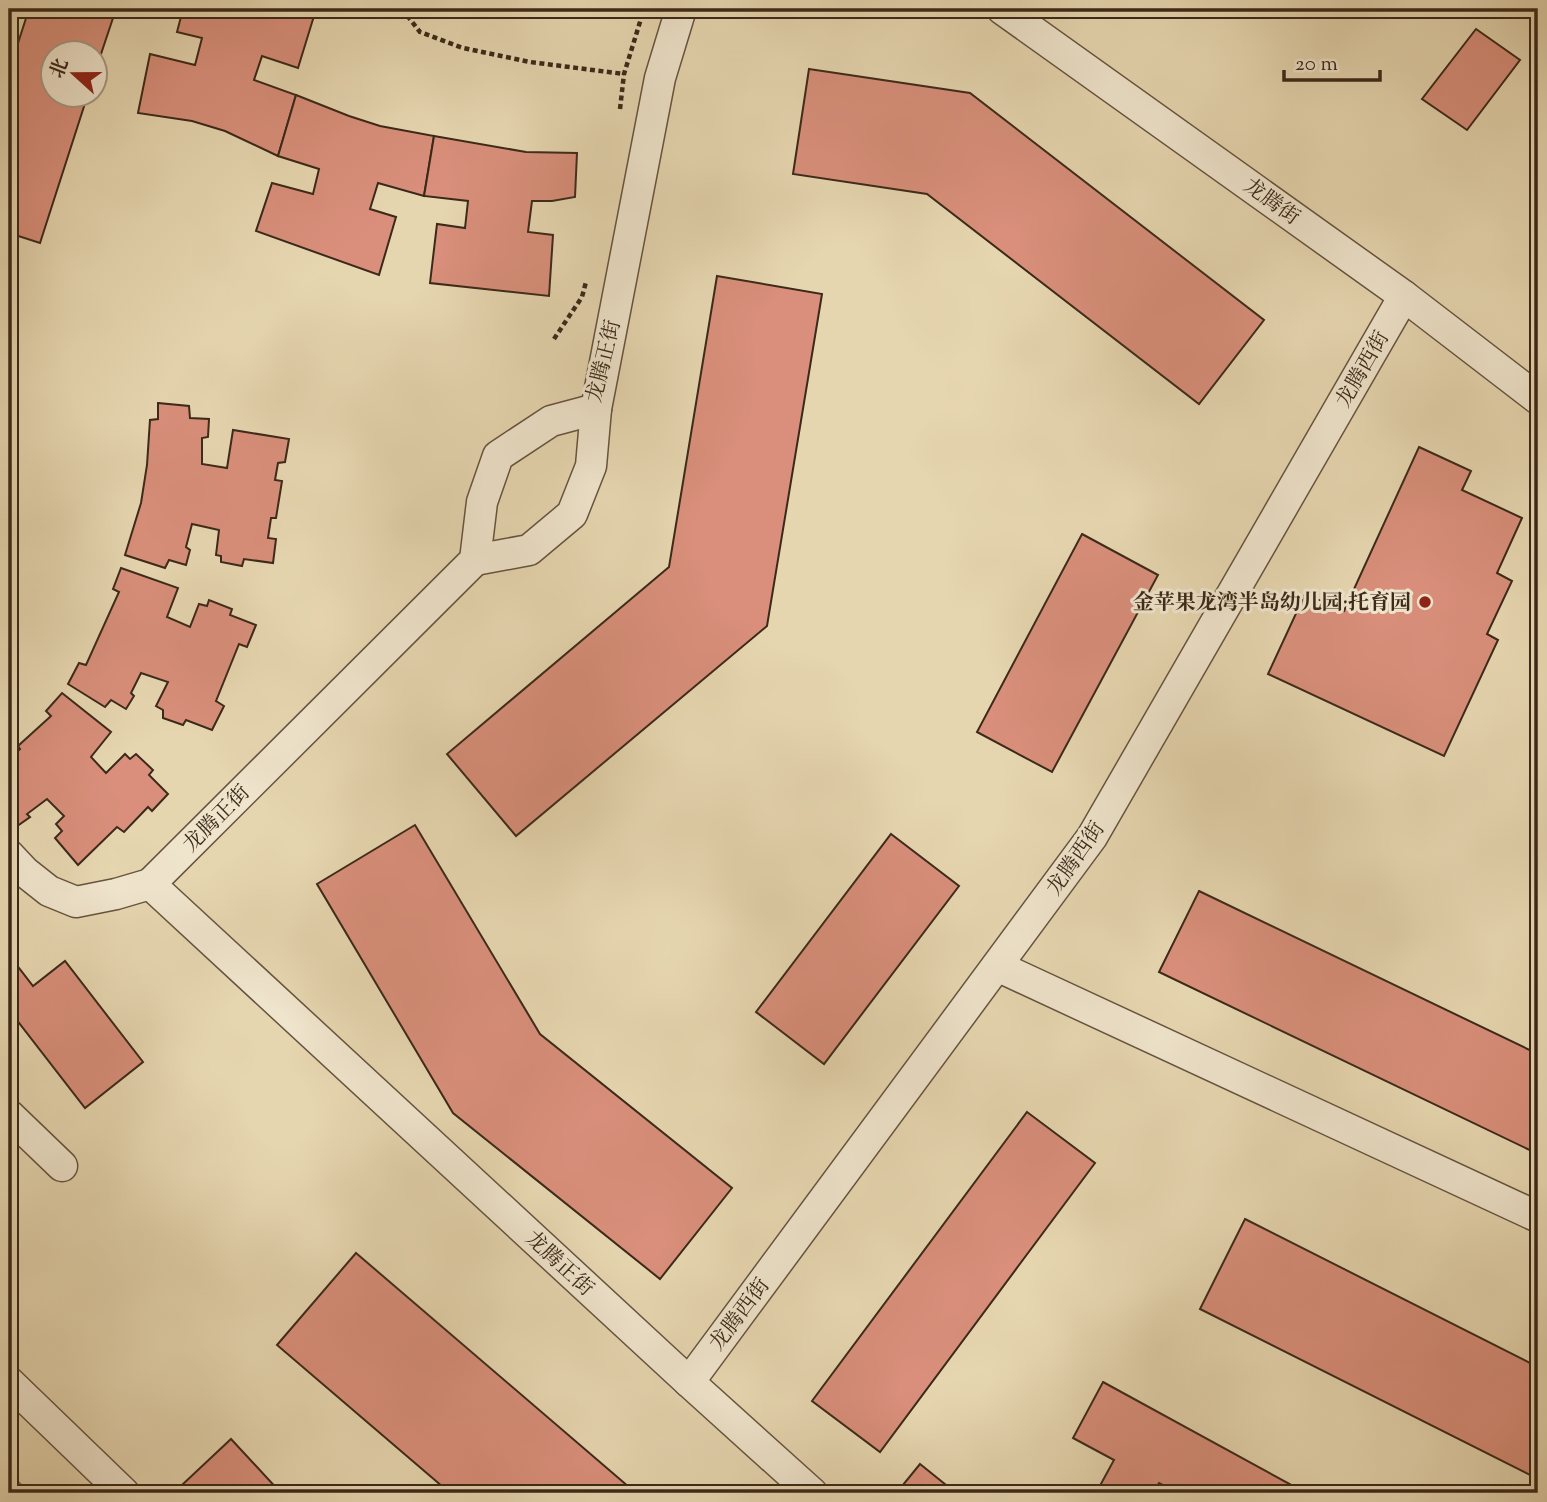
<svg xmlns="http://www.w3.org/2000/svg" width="1547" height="1502" font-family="'Sorts Mill Goudy','Noto Serif SC',serif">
<rect width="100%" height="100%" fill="#e6d6b0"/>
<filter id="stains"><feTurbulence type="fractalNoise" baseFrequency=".00286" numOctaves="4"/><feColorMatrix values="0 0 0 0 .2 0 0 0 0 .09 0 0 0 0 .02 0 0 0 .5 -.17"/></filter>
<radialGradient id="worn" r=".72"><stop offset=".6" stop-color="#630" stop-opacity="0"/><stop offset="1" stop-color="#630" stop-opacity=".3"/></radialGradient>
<path fill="#9cb6b7" stroke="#757e78" stroke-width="2" d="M9,1472L29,1493H9Z"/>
<g fill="#d98f7b" stroke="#3b2919" stroke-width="2">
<path d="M29,9H116L94,75V52H52V94H88L40,243L9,233V71Z"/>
<path d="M183,9H293L314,16L298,68L262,56L254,80L296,95L278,156L225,131L192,121L138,113L150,54L195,65L202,38L177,32Z"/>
<path d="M487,9H570L488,18Z"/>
<path d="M1476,29L1520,60L1467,130L1422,99Z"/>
<path d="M809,69L970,93L1264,320L1199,404L927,194L793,174Z"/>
<path d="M296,95L349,116L380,126L434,136L424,196L378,183L370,209L396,217L379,275L256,231L272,183L313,194L319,169L278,156Z"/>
<path d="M434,136L526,152L577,153L575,197L552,201H532L528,232L553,235L549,296L430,283L437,224L465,228L468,201L424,196Z"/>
<path d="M717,276L822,294L767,626L516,836L447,754L669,567Z"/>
<path d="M9,336L16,338L9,360Z"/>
<path d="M158,403L189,406L190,418L209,419L208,437L202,438V464L227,468L233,430L289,439L285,462L278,463L275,480L282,481L276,518H271L268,538L276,539L273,563L244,559L242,566L221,562V556L216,555L219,530L192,524L186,547L190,550L186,565L169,560L165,568L125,555L141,503L147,465L150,420L158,419Z"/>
<path d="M1419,447L1471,471L1462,490L1522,518L1497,573L1512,581L1487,634L1498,640L1444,756L1268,674L1305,594L1344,611Z"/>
<path d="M1082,534L1158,575L1052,772L977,732Z"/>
<path d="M121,568L178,588L167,617L190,627L199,604L207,606L209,600L232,609L230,615L256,625L247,647L239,644L216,701L224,706L212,730L186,720L183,725L163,718V710L156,706L168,682L141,673L131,693L134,696L126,709L111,700L105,707L68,684L79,663L86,665L119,592L113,589Z"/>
<path d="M62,693L111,732L91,757L106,773L125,754L130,759L136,754L153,770L149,775L168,794L152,811L148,807L124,832L117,827L78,865L55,838L62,831L56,824L64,816L47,799L27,814L30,817L16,827L9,818V759L20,749L18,746L51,716L46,711Z"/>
<path d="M415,825L540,1034L732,1188L660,1279L453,1113L317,884Z"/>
<path d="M891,834L959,886L824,1064L756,1012Z"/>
<path d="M1199,891L1538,1054V1154L1159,972Z"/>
<path d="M9,955L33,986L65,961L143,1062L85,1108L9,1010Z"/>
<path d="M1027,1112L1095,1163L880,1452L812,1401Z"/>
<path d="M1245,1219L1538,1367V1479L1200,1309Z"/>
<path d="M356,1253L629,1487L623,1493H450L277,1345Z"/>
<path d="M1103,1382L1306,1493H1179L1159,1483L1154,1493H1096L1114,1460L1073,1438Z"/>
<path d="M231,1439L281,1493H192L183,1484Z"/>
<path d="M920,1464L956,1493H901L898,1491Z"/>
</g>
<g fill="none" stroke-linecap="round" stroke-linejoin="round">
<defs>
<g id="minor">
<path d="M681,9L660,78L596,409L551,421L498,456L482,502L475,560L150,884L689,1382L812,1493"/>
<path d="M1002,9L1404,296L1538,399"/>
<path d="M475,560L529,550L572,514L591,466L596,409"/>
<path d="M9,855L25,872L49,891L76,902L116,894L150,884"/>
<path d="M997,966L1538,1217"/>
<path d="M9,1115L62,1166"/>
<path d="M9,1382L124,1493"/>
<path d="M689,1382L1092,837L1404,296"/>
</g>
</defs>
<use href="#minor" stroke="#66543f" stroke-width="33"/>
<g stroke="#3b2919" stroke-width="4.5" stroke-dasharray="5 3.5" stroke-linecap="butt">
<path d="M402,9L420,32L463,48L530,62L624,74"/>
<path d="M620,109L624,74L644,9"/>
<path d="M554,339L582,297L586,282"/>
</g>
<use href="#minor" stroke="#efe4cc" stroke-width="30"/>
</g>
<circle fill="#8f2418" stroke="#efe4cc" stroke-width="2.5" cx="1425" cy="602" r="7"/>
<g text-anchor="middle" stroke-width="6" stroke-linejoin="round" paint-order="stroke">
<g font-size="21" fill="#3b2919" stroke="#efe4cc">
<text transform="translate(1272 201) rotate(36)" y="7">龙腾街</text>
<text transform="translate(603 361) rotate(-76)" y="7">龙腾正街</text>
<text transform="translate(1362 369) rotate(-60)" y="7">龙腾西街</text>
<text transform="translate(216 818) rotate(-45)" y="7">龙腾正街</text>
<text transform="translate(1075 858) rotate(-55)" y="7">龙腾西街</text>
<text transform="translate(560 1263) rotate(43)" y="7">龙腾正街</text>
<text transform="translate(739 1314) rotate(-53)" y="7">龙腾西街</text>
</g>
<g font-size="21" font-weight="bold" fill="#3b2919" stroke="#efe4cc" text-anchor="end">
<text x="1411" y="609">金苹果龙湾半岛幼儿园·托育园</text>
</g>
</g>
<rect width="1547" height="1502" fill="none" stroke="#e6d6b0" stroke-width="35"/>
<rect x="10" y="10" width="1526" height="1481" fill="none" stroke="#3b2919" stroke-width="3.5"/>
<rect x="18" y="18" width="1512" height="1467" fill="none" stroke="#3b2919" stroke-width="2"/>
<g transform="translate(74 74) rotate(291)"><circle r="33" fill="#efe4cc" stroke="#a79984" stroke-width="2"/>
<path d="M0-5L12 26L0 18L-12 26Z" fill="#8f2418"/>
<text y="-10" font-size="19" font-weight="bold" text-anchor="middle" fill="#3b2919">北</text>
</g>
<path d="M1284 70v10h96v-10" fill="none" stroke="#3b2919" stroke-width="3.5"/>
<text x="1295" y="70" font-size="21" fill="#3b2919" stroke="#efe4cc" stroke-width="5" paint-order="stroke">20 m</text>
<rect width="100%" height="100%" filter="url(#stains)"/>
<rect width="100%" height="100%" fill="url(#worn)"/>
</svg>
